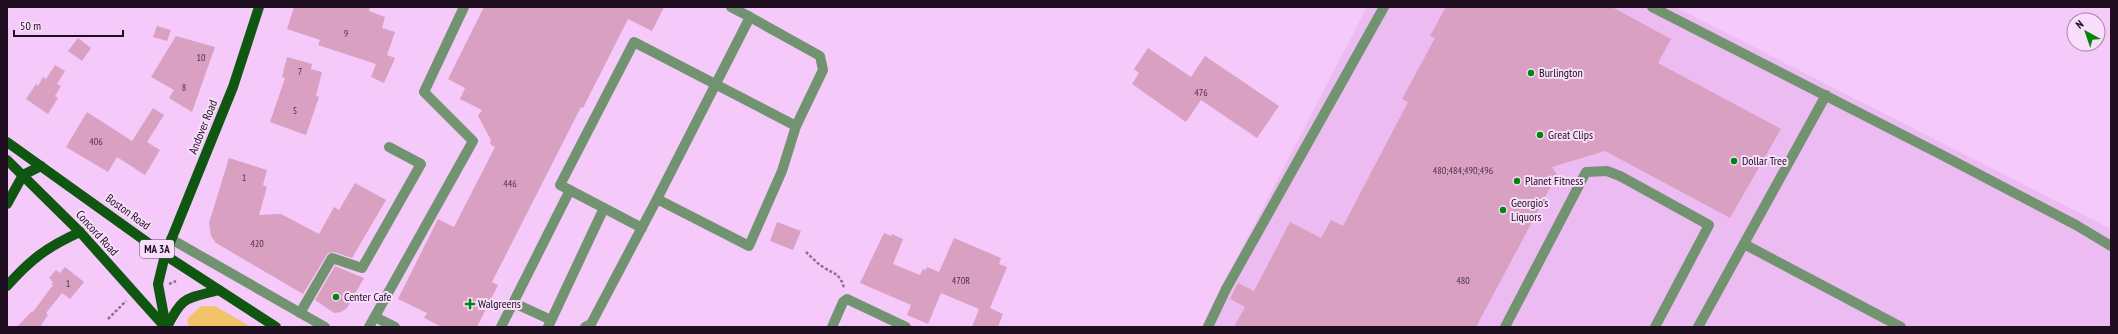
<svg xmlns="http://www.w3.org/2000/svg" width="2118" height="334" font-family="'PT Sans Narrow',sans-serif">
<rect width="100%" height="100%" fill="#f5c9fa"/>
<path fill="#ecbbf2" d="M1367,7H1675L2111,229V327H1201Z"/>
<path fill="#f2c469" d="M201,306H215L251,327H189L187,319Z"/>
<g fill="#d9a0c2">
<path d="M294,7H370L369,11L385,17L382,28L395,32L387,55L395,58L384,83L371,77L376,64L318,45L320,40L287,29Z"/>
<path d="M484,7H664L652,31L628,19L583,108L581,107L492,282L498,285L477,327H442L424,318L427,313L398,299L438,219L454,227L495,147L490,144L491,140L478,116L482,110L460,99L465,88L448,79Z"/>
<path d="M1446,7H1612L1671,39L1658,63L1781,129L1730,218L1605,151L1552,167L1557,175L1476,327H1234L1245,307L1230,299L1238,283L1254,291L1290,222L1321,238L1331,220L1343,226L1408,102L1402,99L1435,38L1430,36Z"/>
<path d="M157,26L171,30L167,41L153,37Z"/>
<path d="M176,36L215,47L192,112L169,98L174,90L151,77Z"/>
<path d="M78,38L91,48L82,61L68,51Z"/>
<path d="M1148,48L1191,77L1205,56L1279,106L1257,138L1201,100L1186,122L1132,84L1139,73L1134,69Z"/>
<path d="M287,57L312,64L311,69L322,72L316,96L319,97L306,135L270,122L285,78L282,77Z"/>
<path d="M55,65L65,71L57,84L61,86L55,96L58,98L48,114L26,99L36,84L38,86L43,77L46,79Z"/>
<path d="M153,108L164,115L147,142L160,150L145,175L117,157L108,172L66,147L87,112L132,141Z"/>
<path d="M229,158L267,170L263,185L267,187L259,215L281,214L319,234L334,207L339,210L355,183L386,200L352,258L334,252L328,253L303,294L216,243L211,236L209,223Z"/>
<path d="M777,222L801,231L793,250L770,241Z"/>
<path d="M884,233L891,236L892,234L903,239L893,264L920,275L923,269L926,270L927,267L939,272L954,238L1001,258L999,264L1007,267L990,308L1003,314L998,327H972L979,309L941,293L928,324L907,315L911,305L860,283Z"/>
<path d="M335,266L364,278L347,308L341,312L334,313L315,300Z"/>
<path d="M65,267L84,282L70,299L62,293L46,313L48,315L40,327H17L32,311L33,312L53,285L51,284L53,282L49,278L56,270L60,273Z"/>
</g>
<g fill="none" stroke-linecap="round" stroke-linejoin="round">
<g stroke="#8e7091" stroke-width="2.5" stroke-dasharray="3 2" stroke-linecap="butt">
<path d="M806,252C811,257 817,263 823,267C835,275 840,273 844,288"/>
<path d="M169,284L176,281"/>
<path d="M108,319L126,301"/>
</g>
<g stroke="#729370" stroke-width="10">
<path d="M1652,7L1940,154L2076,225L2111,246"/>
<path d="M750,17L820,56L823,70L796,126"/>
<path d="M657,199L750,17L731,7"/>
<path d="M604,208L642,228"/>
<path d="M171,239L325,327"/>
<path d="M1744,244L1901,327"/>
<path d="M514,303L551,320"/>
<path d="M300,313L332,258L362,268L421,164L389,147"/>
<path d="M375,317L395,327"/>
<path d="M369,327L473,141L424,92L464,7"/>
<path d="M501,327L570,190"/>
<path d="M548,327L604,208L560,185L634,42L796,126L782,171L749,246L657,199L591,324L585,327"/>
<path d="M832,327L843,302L847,299L906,327"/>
<path d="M1208,327L1226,289L1384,7"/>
<path d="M1505,327L1586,172L1607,171L1620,176L1709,225L1655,327"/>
<path d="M1698,327L1826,95"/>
</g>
<g stroke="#0f5610" stroke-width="10">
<path d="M7,142L165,255L276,327"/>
<path d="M7,160L80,232L165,327"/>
<path d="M7,204L23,175L41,166"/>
<path d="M7,286C31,259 47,247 80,232"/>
<path d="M166,327L158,284L165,255L233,87L259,7"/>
<path d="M167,327C183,295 186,299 219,290"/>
</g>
</g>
<g fill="#008609" stroke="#f8defb" stroke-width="1.5">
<circle cx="1531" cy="73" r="4"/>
<circle cx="1540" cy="135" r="4"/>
<circle cx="1734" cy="161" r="4"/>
<circle cx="1517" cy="181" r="4"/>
<circle cx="1503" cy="210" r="4"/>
<circle cx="336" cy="297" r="4"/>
<path d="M468 298h4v4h4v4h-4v4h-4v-4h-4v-4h4z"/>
</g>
<g text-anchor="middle" stroke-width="4" stroke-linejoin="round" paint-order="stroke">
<g font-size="10" fill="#4d3248">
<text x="346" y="37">9</text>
<text x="201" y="61">10</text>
<text x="300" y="75">7</text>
<text x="184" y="91">8</text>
<text x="1201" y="96">476</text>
<text x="295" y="114">5</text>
<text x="96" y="145">406</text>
<text x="1463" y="174">480;484;490;496</text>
<text x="244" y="181">1</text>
<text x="510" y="187">446</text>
<text x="257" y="247">420</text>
<text x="961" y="284">470R</text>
<text x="1463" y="284">480</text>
<text x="68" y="287">1</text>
</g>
<rect fill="#f8defb" stroke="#5f4c61" stroke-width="1" x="140" y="240" width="34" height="18" rx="3"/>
<g font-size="11" font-weight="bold" fill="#1e0e1f">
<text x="157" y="253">MA 3A</text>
</g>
<g font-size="12" fill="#1e0e1f" stroke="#f8defb" text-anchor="start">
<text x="1539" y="77">Burlington</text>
<text x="1548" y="139">Great Clips</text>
<text x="1742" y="165">Dollar Tree</text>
<text x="1525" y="185">Planet Fitness</text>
<text x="1511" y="207">Georgio's<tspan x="1511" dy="14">Liquors</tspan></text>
<text x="344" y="301">Center Cafe</text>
<text x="478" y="308">Walgreens</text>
</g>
<g font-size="12" fill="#1e0e1f" stroke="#f8defb">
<text transform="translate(203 127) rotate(-68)" y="4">Andover Road</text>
<text transform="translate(128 212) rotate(36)" y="4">Boston Road</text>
<text transform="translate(97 233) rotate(48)" y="4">Concord Road</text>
</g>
</g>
<rect width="2118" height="334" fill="none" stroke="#1e0e1f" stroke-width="16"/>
<g transform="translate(2086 32) rotate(320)"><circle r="19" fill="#f8defb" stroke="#a18ba3"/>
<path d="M0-3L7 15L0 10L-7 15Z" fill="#008609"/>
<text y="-6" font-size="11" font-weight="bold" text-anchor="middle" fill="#1e0e1f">N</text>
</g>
<path d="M14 30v6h109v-6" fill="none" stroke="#1e0e1f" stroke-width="2"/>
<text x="20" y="30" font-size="12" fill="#1e0e1f" stroke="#f8defb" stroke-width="3" paint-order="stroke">50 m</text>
</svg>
